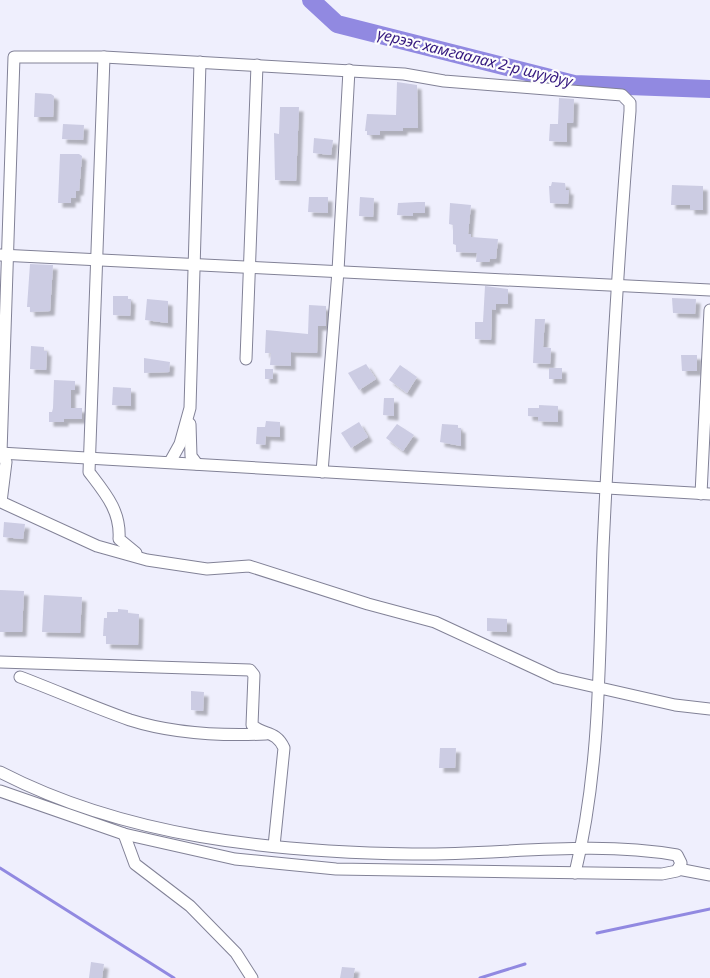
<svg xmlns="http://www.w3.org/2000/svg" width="710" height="978" font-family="'Noto Sans',sans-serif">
<defs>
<filter id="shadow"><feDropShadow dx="4.5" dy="4.5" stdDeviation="1" flood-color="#0004"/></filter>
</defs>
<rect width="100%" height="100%" fill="#efeffd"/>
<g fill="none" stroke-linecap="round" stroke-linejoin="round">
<g stroke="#9189e1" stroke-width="3">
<path d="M0,868L174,978"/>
<path d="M597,933L710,909"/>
<path d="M480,978L525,964"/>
</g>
<path stroke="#9189e1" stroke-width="18" d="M311,0L337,24L574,84L710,89"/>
</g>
<g fill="#cccce3" filter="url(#shadow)">
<path d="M397,82L417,85L418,128H403V131H380V135H367V131H365L367,114L396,115Z"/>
<path d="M35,93L51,94L54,96L53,117H34Z"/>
<path d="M559,98L574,99L573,123H567V142L549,141L550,124H558Z"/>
<path d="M280,107H299L296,181L275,180L274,133L279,134Z"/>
<path d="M63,124L84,125L83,140L62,139Z"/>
<path d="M314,138L333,140L331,155L313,153Z"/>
<path d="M60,154H79L82,156L79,191H76V198H71V203H58Z"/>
<path d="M552,182L565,183L566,190H569L568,204L550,203L549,186H551Z"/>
<path d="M672,185L703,186V210H690V205H671Z"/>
<path d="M309,197H328V213L308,212Z"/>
<path d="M360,197L374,198L373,217L359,216Z"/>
<path d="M418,202H425V213H413V216L397,215L398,203Z"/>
<path d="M450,203L471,205L468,234H471V237L498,239L496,259H490L489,262H476L477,253L456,252V245L453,244V225L449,224Z"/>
<path d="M30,264L53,265L50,311L30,312V307H27Z"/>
<path d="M485,286L508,289V304H496V310L492,309L491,340L475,339V322H483Z"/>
<path d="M113,296H128V299H131L130,316L113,315Z"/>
<path d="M672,298L696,299L695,314L673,313Z"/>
<path d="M147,299L168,301V323L145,320Z"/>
<path d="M309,305L326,306V326H318L317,353L291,352V366L270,365L271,353H265L266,330L308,334Z"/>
<path d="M535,319H545L543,347L551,348L550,364L533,363Z"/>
<path d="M31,346L44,347V351H47L46,370L30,369Z"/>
<path d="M681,355H697V371H682Z"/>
<path d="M144,358L170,362L169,372L144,373Z"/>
<path d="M366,364L376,379L359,390L348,373Z"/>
<path d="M400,365L417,377L407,393L389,380Z"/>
<rect x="549" y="368" width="13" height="11"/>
<rect x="265" y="369" width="8" height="10"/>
<path d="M54,380L75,381V390H71V408H82V419H64V422H49V412H52L53,408Z"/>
<path d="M113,387L131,388V406L112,405Z"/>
<path d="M384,398H394V416L383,415Z"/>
<path d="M539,405L558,406V422L538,421V417L528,416V408H539Z"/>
<path d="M266,421L280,422V437L266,436L265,445L256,444L257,427H265Z"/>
<path d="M359,422L368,437L351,448L341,433Z"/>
<path d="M397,424L414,435L403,451L386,438Z"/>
<path d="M442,424L458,425V428H461V446L440,442Z"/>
<path d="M4,522L25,524L23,539L3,537Z"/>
<path d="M0,590L24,591L22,632H0Z"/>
<path d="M44,595L82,597L80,633L42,632Z"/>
<path d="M118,609L128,610V613L139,614L138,645L106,644V636H103L104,618H107V612H118Z"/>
<path d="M487,618L507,619V632L487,631Z"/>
<path d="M191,691L204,692L203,711L191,710Z"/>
<path d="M440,748H456L455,768H439Z"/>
<path d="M91,962L104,964L102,978H89Z"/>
<path d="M342,967L355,968L353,978H340Z"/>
</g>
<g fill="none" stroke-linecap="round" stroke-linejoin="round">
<defs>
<g id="minor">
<path d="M104,57L89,472C105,493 121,511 119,539L136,553"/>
<path d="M0,255L710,290"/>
<path d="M246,359L257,65"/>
<path d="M190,424L191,456L197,464"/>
<path d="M0,453L710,494"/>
<path d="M170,462L180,444L190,408L200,62"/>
<path d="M322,472L338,271L349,70"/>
<path d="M701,494L710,310"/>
<path d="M0,662L250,670L254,675L252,725C264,736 276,730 284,748L274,846"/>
<path d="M20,677C57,691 93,707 130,720C174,734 221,736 266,734"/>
<path d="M0,772C126,837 272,852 412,854C501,855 589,840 677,855L681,863L677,871L662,874L336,869L235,859L124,834L0,791"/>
<path d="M124,834L135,864L190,906L236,953L252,978"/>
<path d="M678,869L710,875"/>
<path d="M575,873C601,767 599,656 603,548C610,402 618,256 630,111V103L622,95L444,81L404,74L104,57H14L1,453L6,462L1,502L97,546L147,560L207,569L249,566L368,604L435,622L556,678L675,705L710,709"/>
</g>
</defs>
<use href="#minor" stroke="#828297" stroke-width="13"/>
<use href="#minor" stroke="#fff" stroke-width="11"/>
</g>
<g text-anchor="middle" stroke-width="4.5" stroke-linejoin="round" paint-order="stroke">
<g font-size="15" font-style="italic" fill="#34187f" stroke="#fdfdfd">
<text transform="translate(475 58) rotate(14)" y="5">үерээс хамгаалах 2-р шуудуу</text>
</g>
</g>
</svg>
